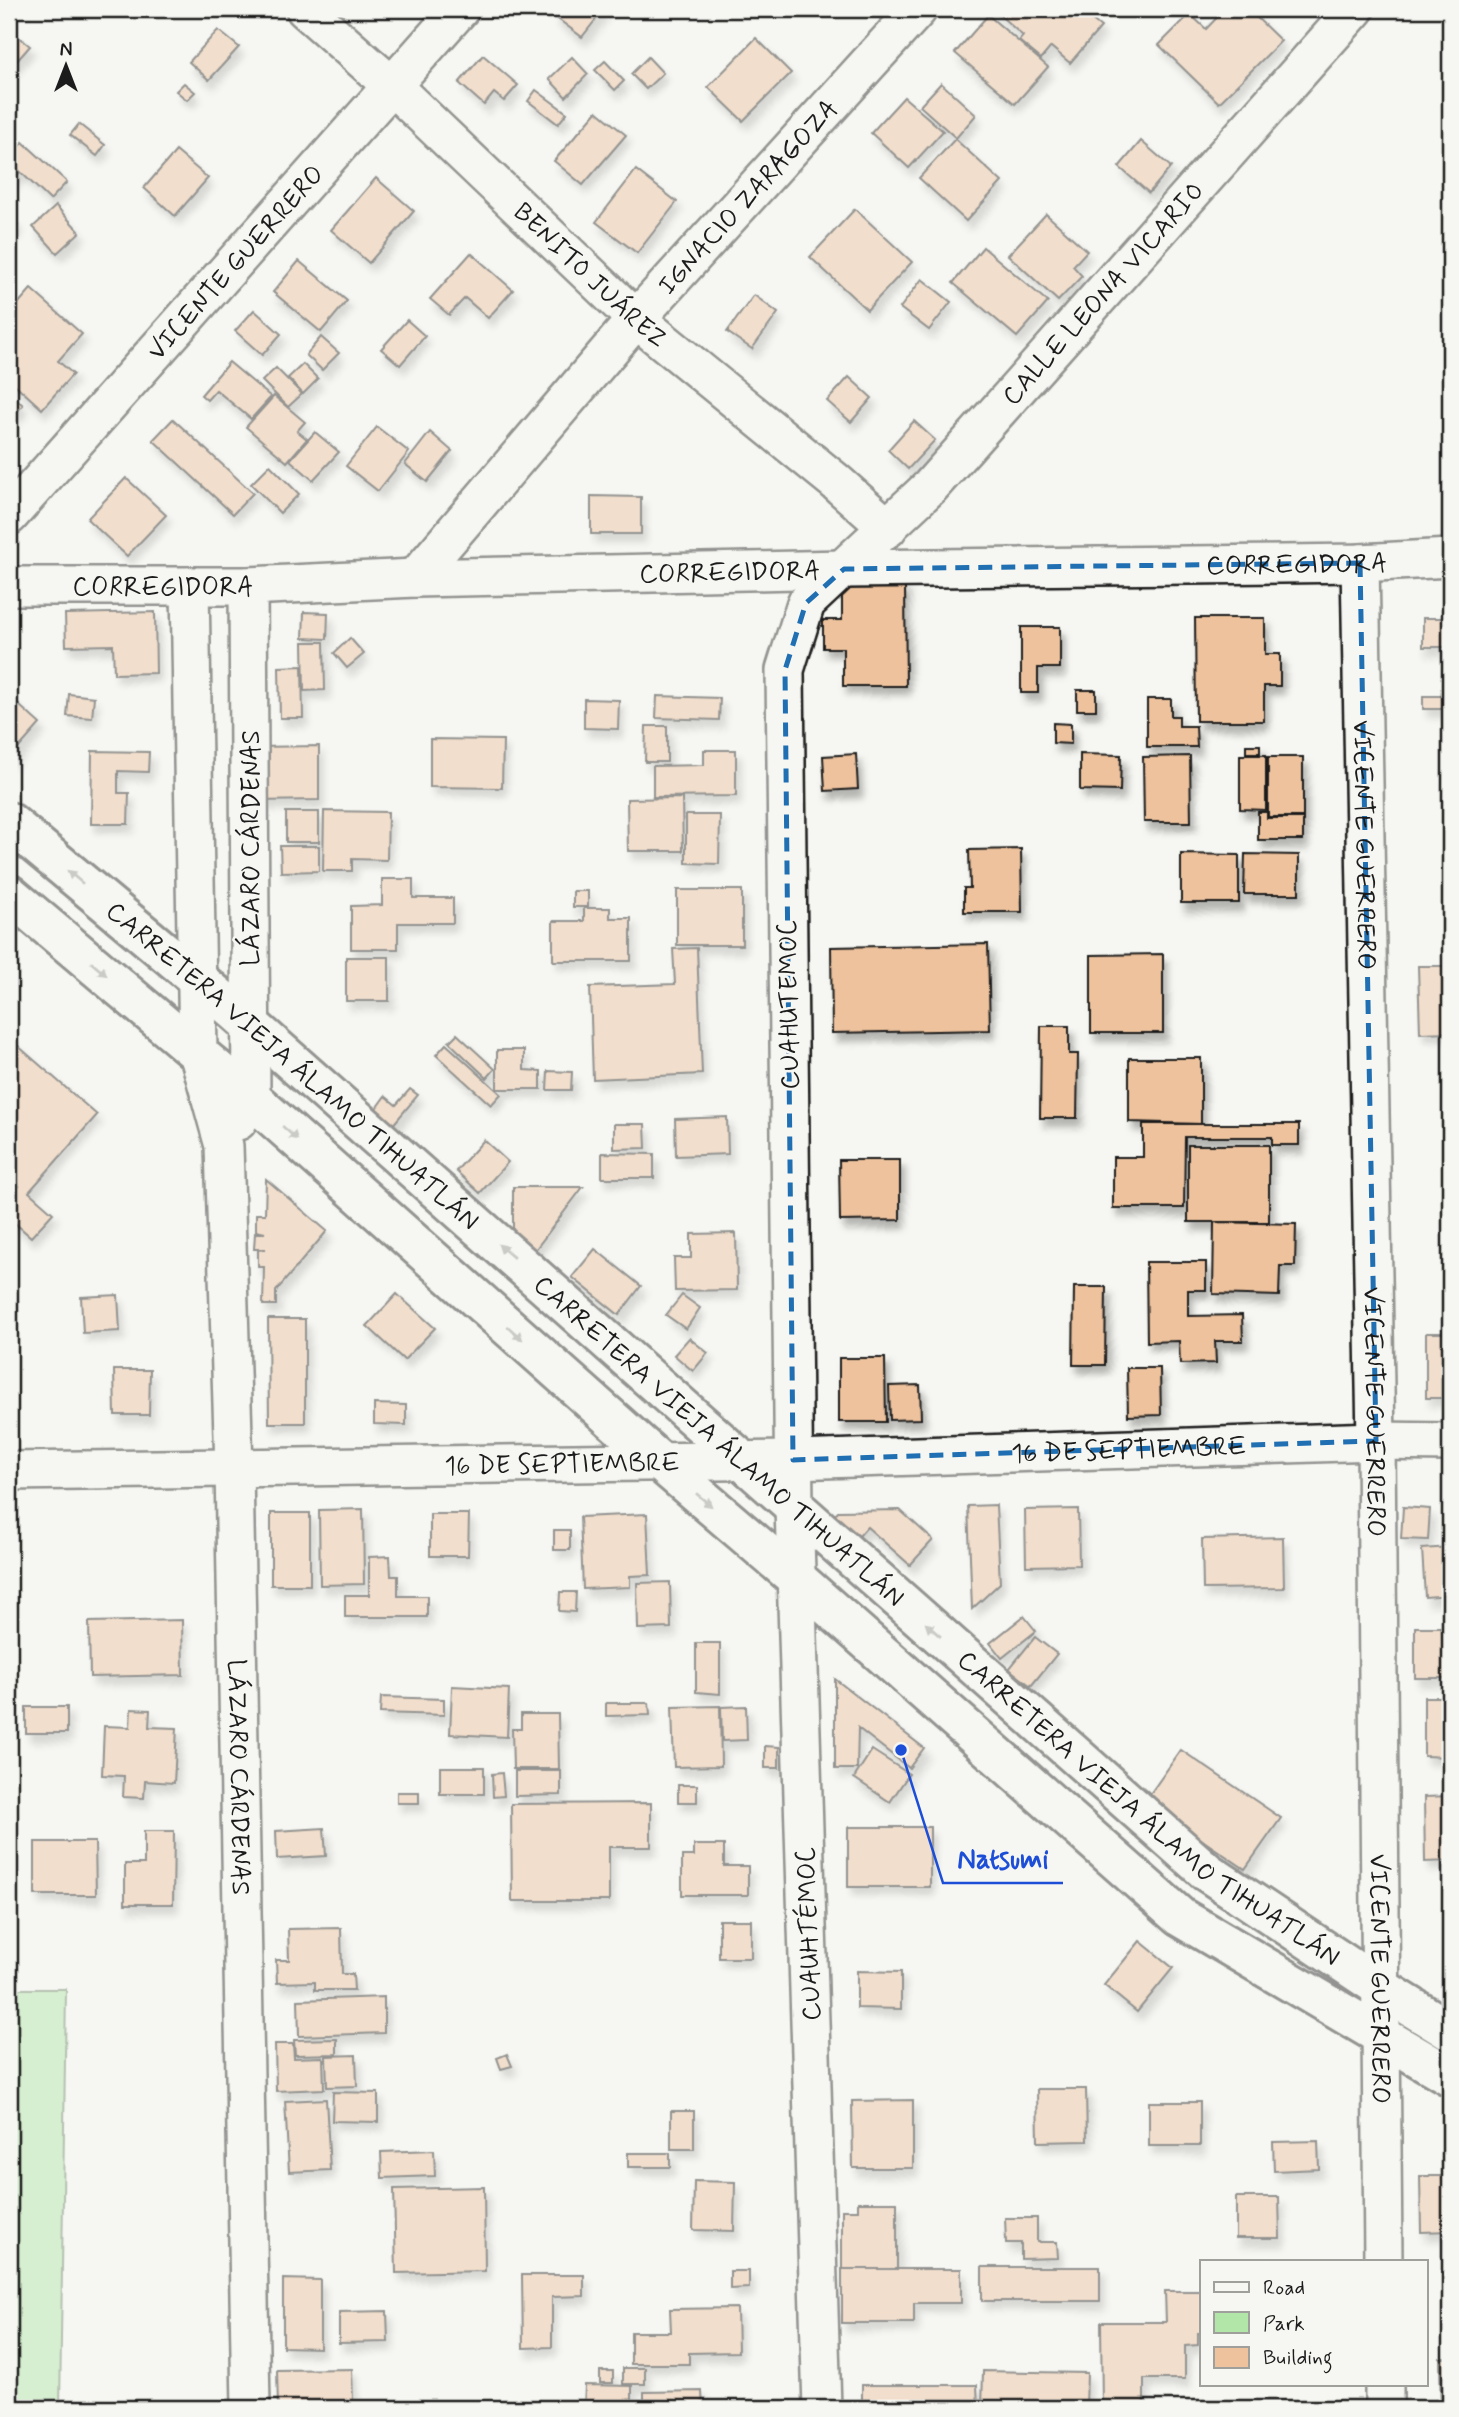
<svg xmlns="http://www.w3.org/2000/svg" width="1459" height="2417" font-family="Mynerve,sans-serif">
<defs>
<filter id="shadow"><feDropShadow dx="4.5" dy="8" stdDeviation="3.5" flood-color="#0004"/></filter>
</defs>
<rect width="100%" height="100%" fill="#f6f6f2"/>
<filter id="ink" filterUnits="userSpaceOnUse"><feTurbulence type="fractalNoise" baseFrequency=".0143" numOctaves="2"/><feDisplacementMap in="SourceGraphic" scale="14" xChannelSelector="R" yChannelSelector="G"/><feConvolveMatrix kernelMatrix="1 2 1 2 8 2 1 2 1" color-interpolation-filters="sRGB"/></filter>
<g filter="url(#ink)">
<path fill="#b1e6a8" stroke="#668162" stroke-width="2" d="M9,1989H66L60,2408H9Z"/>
<g fill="#edc29d" stroke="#1c1c1c" stroke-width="2" filter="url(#shadow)">
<path d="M560,9H604L582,37L554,16Z"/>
<path d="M995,9H1079L1101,27L1070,63L1051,47L1041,59L1019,41L1023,36L994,10Z"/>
<path d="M1225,9H1248L1281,41L1219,103L1159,45L1190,14L1206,29Z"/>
<path d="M988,15L1048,67L1015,104L955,53Z"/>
<path d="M218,30L239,47L209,80L189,62Z"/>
<path d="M14,33L30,46L9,70V39Z"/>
<path d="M756,38L791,73L743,121L708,87Z"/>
<path d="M483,55L518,85L504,101L494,93L484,105L459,83Z"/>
<path d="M572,57L588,74L566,97L549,79Z"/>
<path d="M648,57L663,73L646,89L631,74Z"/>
<path d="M605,61L624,81L615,90L595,70Z"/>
<path d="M184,83L195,92L187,100L176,91Z"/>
<path d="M941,83L976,115L956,138L920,106Z"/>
<path d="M536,90L567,113L558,124L528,101Z"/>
<path d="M904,97L943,131L909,168L871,133Z"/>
<path d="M597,111L626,135L583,185L554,161Z"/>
<path d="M79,124L105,145L97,156L70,135Z"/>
<path d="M955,139L1002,182L966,221L919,178Z"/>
<path d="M1141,141L1171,167L1149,193L1119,167Z"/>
<path d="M23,142L67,182L50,200L9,161V158Z"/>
<path d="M176,151L208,178L175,216L144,188Z"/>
<path d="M9,163L19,173L9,183Z"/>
<path d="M636,170L677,202L637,253L596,222Z"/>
<path d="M376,178L414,211L369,263L331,230Z"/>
<path d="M56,206L80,232L57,253L33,227Z"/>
<path d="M855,209L912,262L867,310L810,257Z"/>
<path d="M1046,214L1087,251L1073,266L1082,276L1058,301L1008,255Z"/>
<path d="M9,217L18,225L9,235Z"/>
<path d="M983,247L1048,302L1017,337L953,283Z"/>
<path d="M471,253L513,290L488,318L465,298L449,315L430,299Z"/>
<path d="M299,261L347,301L321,332L273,292Z"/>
<path d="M922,279L951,302L929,330L900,308Z"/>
<path d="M31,289L82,334L58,361L73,374L42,409L9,379V314Z"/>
<path d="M754,295L778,313L752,349L727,332Z"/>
<path d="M254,310L281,334L262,355L235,331Z"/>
<path d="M407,320L425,336L400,365L381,349Z"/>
<path d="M321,337L339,353L322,370L306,355Z"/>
<path d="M229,362L271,397L251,419L216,390L207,400L201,395Z"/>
<path d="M303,364L318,379L303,394L288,378Z"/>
<path d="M276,368L302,394L288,407L262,381Z"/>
<path d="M849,377L872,398L851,422L827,401Z"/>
<path d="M9,392L23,405L9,420Z"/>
<path d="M274,396L305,422L297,431L307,439L287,462L246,427Z"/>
<path d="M173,419L253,493L233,514L153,440Z"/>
<path d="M914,421L935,440L908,469L888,450Z"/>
<path d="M377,427L409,452L378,491L346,466Z"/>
<path d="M315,432L339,452L313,480L290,460Z"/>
<path d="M430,432L452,451L427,482L405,464Z"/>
<path d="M270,465L299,494L280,513L251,484Z"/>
<path d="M126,478L166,515L127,556L87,519Z"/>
<path d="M591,496L641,497V534H591Z"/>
<path d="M842,585H905L906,686H843V648H823V620H842Z"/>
<path d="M155,612L156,673L114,674L113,645L66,646L65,614Z"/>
<path d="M304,612L328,613L327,639L303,638Z"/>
<path d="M1195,618H1265V654H1280V686H1264V721H1196Z"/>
<rect x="1423" y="618" width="27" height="29"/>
<path d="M1021,627H1060V668H1038V693H1021Z"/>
<path d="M350,638L364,654L347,668L334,653Z"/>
<path d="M303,642H324L325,690L304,691Z"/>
<path d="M302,666L303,718H280L279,667Z"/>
<rect x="1077" y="690" width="19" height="20"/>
<path d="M69,694L94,697L92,718L67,716Z"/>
<path d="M9,696L40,724L9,759Z"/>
<path d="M657,696L720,698L719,720L656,718Z"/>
<path d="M1423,696H1445L1444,709H1423Z"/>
<path d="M584,699L619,700L618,729L584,728Z"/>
<path d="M1147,699H1171V716H1179V726H1196L1197,747H1147Z"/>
<path d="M1053,723L1071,724V744L1053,743Z"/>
<path d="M646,726H667V762H645Z"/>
<path d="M430,739L503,740L502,788L430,787Z"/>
<rect x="1246" y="745" width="14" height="8"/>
<path d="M319,746V800L256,801L255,747Z"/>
<path d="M704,750H736V796L653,797V766L704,765Z"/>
<path d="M92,751L149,752L148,772L118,771V793H129L128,824H91Z"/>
<path d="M856,754L858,789L825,791L823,756Z"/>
<path d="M1080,754L1121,755L1120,791L1080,790Z"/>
<path d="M1240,755H1266V810L1240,809Z"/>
<path d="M1190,756L1191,822H1144L1143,757Z"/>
<rect x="1268" y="757" width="35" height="60"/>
<path d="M682,798L683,851H628L627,799Z"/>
<path d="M324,811L388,812L387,860L352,859V871H323Z"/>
<rect x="286" y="812" width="33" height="30"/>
<path d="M1258,812H1267V818H1303V840H1258Z"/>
<path d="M686,815H720L719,864L686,863Z"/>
<path d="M280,846H319V871L281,872Z"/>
<path d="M1021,849L1022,912H964V888H970L969,850Z"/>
<path d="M1181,854L1239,855V903H1181Z"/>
<path d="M1245,854L1299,855V894H1244Z"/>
<path d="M382,879H413V898H453V923H398V949H351V906L382,905Z"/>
<rect x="677" y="890" width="65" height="55"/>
<rect x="573" y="891" width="15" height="16"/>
<path d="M584,908H610V918H631V961H553V921H584Z"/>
<path d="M988,944L990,1030L832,1033L831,947Z"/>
<path d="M697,948L702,1074L593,1079L590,987L675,984L673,949Z"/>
<path d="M1163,954V1033H1091V955Z"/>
<rect x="346" y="957" width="43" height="44"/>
<path d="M1418,966H1450V1032L1420,1033Z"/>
<path d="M1041,1026H1069V1054H1078L1077,1118H1040Z"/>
<path d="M457,1034L495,1069L487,1078L449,1042Z"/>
<path d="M9,1038L97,1115L29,1192L53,1213L31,1237L9,1218V1198L19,1186L9,1177Z"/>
<path d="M446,1044L501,1094L491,1105L436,1055Z"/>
<path d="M497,1050H524V1070L541,1071V1089H497Z"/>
<path d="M1129,1058H1201V1124L1129,1122Z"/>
<path d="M548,1071L572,1072L571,1090H547Z"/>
<path d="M410,1089L418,1095L392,1126L374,1111L385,1096L396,1105Z"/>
<path d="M727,1117L728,1154L676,1156L675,1119Z"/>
<path d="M614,1124H645L646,1148L614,1149Z"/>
<path d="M1143,1124H1299V1145H1272V1137H1185L1184,1208H1113V1157H1143Z"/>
<path d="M484,1140L508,1162L480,1193L456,1171Z"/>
<rect x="1188" y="1145" width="81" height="77"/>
<path d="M602,1153L654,1154V1178H602Z"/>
<path d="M839,1160H900V1220L840,1221Z"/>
<path d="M266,1179L327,1231L276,1291V1305H263L264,1267H258V1250L266,1249H254L255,1233H265L256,1231V1214H265Z"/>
<path d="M513,1187H583L535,1250L513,1234Z"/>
<path d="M1214,1222L1296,1224L1295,1266H1280L1279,1296L1213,1294Z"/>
<path d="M736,1233L737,1290L675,1291L674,1258H691V1234Z"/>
<path d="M595,1249L641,1286L619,1315L572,1277Z"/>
<path d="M1146,1262H1206V1290H1188V1316L1242,1315L1243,1341H1215L1216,1363L1180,1364L1179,1341L1147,1342Z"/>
<path d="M1074,1287H1106L1105,1365H1073Z"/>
<path d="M397,1294L435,1328L404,1360L367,1326Z"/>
<path d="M118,1295L120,1331L83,1333L81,1297Z"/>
<path d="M682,1295L700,1308L686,1329L666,1315Z"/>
<path d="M1443,1317H1450V1398H1426V1333H1443Z"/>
<path d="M268,1319H305V1423H269Z"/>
<path d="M689,1338L708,1353L693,1371L674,1355Z"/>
<path d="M839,1358H885L886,1422H839Z"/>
<path d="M1127,1368H1160L1161,1415L1128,1416Z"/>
<path d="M114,1370H150L149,1415H115Z"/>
<path d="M920,1385L921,1419L890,1420L889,1386Z"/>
<path d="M374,1404L406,1405V1425L374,1424Z"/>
<path d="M996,1505L1000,1583L972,1609L968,1506Z"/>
<path d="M1403,1507L1430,1509L1428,1540L1401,1539Z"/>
<path d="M363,1509L364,1584L320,1585L319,1510Z"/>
<path d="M1078,1509L1079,1565L1026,1566L1025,1510Z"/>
<path d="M900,1510L933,1540L910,1565L867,1527L852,1544L828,1522L838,1511Z"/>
<rect x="271" y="1513" width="39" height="72"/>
<path d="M430,1514H469L468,1556H430Z"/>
<path d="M647,1514L650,1575L630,1576V1587L583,1589L580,1517Z"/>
<rect x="554" y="1530" width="16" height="20"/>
<path d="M1283,1537L1284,1588L1203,1589L1202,1539Z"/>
<path d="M1450,1547V1595L1425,1597L1422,1549Z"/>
<path d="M390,1556L391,1576H398V1596H427V1617H345V1595H369V1557Z"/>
<path d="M670,1582L671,1628L638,1629L637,1583Z"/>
<path d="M560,1592H576L575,1612L559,1611Z"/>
<path d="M1024,1616L1036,1631L1002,1658L990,1643Z"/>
<path d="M182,1620L183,1675L90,1677L89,1622Z"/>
<rect x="1415" y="1627" width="35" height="51"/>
<path d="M1035,1637L1057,1654L1031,1686L1009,1669Z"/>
<path d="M696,1643H720V1694L696,1692Z"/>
<path d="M835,1679L924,1748L909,1768L858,1728L857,1769H835Z"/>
<path d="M452,1686L509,1689L507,1737L450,1734Z"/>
<path d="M381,1697L444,1699V1715L380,1713Z"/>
<path d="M1424,1697H1450V1757L1424,1756Z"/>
<path d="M606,1703H649L650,1715L606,1716Z"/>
<path d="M720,1706L721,1766L674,1767L672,1707Z"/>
<path d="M746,1706L747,1740L722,1741L721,1707Z"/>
<rect x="26" y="1707" width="41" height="26"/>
<path d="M131,1709L150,1710L149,1727L177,1728L174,1783L145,1781L144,1798L123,1797L124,1776L102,1775L104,1726L130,1727Z"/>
<path d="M521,1714H558L559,1769H513L512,1729H521Z"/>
<path d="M765,1746L779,1747V1768H765Z"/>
<path d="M872,1750L909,1774L890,1802L854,1778Z"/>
<path d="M1181,1750L1281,1818L1245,1869L1145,1801Z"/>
<rect x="440" y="1767" width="44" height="27"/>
<path d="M515,1771H561V1795L515,1796Z"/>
<path d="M502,1773L504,1796L493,1797L492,1774Z"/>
<rect x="678" y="1785" width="19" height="17"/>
<rect x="397" y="1792" width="22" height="11"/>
<path d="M1450,1796V1861L1425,1862L1424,1797Z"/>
<path d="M651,1803V1847H609V1901H512L511,1804Z"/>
<rect x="848" y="1827" width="82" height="60"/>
<path d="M324,1828L326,1856L277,1859L276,1831Z"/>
<path d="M144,1831H174L173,1904H125V1864H144Z"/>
<path d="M35,1842H95L96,1895H35Z"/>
<path d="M694,1845H724V1866H748V1895H682V1856H694Z"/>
<rect x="719" y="1920" width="32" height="38"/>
<path d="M341,1928L342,1974H353L354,1990H315V1982L277,1983L276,1960H289L288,1929Z"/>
<path d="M1140,1941L1173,1968L1137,2012L1104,1985Z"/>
<path d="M857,1971L901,1972V2009L857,2008Z"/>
<path d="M384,1997V2033L299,2036L298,2000Z"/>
<path d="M337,2039V2054L295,2055L294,2040Z"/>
<path d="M275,2044H293L294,2058L323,2057L324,2089L276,2091Z"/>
<path d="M507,2054L512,2066L501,2069L497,2058Z"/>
<path d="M356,2055L357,2086L327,2087L326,2056Z"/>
<path d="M1037,2089H1086L1087,2141L1038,2142Z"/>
<path d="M333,2092L378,2093V2122L332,2121Z"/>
<path d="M326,2099L330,2170L289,2172L285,2101Z"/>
<path d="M913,2100V2168H853L852,2101Z"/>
<rect x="1149" y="2102" width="51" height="44"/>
<rect x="671" y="2111" width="23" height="38"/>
<path d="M1318,2141L1319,2169L1274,2171L1273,2142Z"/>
<path d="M434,2150L435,2176L382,2178L381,2152Z"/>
<rect x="628" y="2153" width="42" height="14"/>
<path d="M1420,2176H1450V2231L1421,2232Z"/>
<path d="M694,2181L735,2182L734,2231L693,2230Z"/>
<path d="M484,2187L485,2271L396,2273L394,2189Z"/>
<path d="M1236,2197H1279L1280,2238H1236Z"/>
<path d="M858,2202H897V2269H842V2210H858Z"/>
<path d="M1005,2218H1037V2242H1057L1058,2258L1021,2259V2243H1006Z"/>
<rect x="982" y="2267" width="118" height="34"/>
<path d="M842,2269H961V2303H914V2323H842Z"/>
<path d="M730,2271H749V2288L730,2289Z"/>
<path d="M522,2275H584V2296L552,2297V2347L523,2348Z"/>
<path d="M283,2279L320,2280V2348L283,2347Z"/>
<path d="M1165,2291H1202V2333H1198V2345L1185,2346V2379H1144V2408H1102L1101,2322H1166Z"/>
<path d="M737,2308L738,2352L689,2353V2364H631V2332H671L670,2309Z"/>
<path d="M387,2311L388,2342L339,2343V2312Z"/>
<path d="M1440,2358H1450V2408H1441Z"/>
<rect x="623" y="2368" width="22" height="16"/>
<path d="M352,2369L353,2401L315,2402L316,2408H278L277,2370Z"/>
<rect x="600" y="2371" width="13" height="12"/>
<path d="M983,2371L1087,2373L1086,2408H982Z"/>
<path d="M585,2385L632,2386V2408H584Z"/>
<path d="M862,2385H977L978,2408H862Z"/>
<path d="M702,2391L703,2408H644V2392Z"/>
<path d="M353,2401V2408H316L315,2402Z"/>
<path d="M1311,2401V2408H1257V2402Z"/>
</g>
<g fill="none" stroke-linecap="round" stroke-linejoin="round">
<defs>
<g id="minor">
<path id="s1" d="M305,9L392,86L636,319L835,481L888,528"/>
<path id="s2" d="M9,516L460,9"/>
<path id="s3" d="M1360,563L1376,1441L1383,2261"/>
<path id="s4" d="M415,578L636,319L918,9"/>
<path id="s5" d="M9,586H248L415,578L844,569L1360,563L1450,558"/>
<path id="s6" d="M190,586L198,1052L224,1146L234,1468L251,2408"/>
<path d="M238,1121L251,1098L248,586"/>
<path id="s7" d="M9,1471L793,1460L1376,1441L1450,1442"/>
<path d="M1384,2384V2408"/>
<path id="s8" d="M822,2408L794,1507L785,670L806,603L930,487L1355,9"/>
</g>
<g id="secondary">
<path id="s9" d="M9,822L220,998L1207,1872L1381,1988L1450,2031"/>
<path d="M9,894L251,1098L660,1462L797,1579L1180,1917L1450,2076"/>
</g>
</defs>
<use href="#minor" stroke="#1c1c1c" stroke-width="42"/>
<use href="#secondary" stroke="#1c1c1c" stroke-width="44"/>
<use href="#minor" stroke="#f6f6f2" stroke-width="37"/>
<use href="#secondary" stroke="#f6f6f2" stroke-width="38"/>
</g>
<defs><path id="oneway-solid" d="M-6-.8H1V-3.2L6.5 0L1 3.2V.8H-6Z" transform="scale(1.75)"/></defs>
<g fill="#949492">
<use href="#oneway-solid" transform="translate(75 877) rotate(-140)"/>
<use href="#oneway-solid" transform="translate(99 969) rotate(40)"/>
<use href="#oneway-solid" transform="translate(290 1133) rotate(42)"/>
<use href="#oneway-solid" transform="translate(506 1251) rotate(-139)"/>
<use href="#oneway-solid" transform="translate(515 1333) rotate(42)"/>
<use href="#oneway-solid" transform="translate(704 1500) rotate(40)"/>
<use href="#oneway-solid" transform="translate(933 1630) rotate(-139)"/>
</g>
</g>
<path d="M0 0H1459V2417H0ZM1360,563L1376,1441L793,1460L785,670L806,603L844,569Z" fill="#f6f6f2" fill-opacity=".55" fill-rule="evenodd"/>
<path fill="none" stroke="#1f6fb2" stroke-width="5" stroke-dasharray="14 9" stroke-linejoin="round" d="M1360,563L1376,1441L793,1460L785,670L806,603L844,569Z"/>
<g text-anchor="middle" stroke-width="5" stroke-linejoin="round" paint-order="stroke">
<g font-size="26" fill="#1c1c1c" stroke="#f6f6f2">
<text dy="9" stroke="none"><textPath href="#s4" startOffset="506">IGNACIO ZARAGOZA</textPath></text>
<text dy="9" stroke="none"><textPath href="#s2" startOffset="340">VICENTE GUERRERO</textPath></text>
<text dy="9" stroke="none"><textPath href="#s1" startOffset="390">BENITO JUÁREZ</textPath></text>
<text dy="9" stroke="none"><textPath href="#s8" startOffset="2238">CALLE LEONA VICARIO</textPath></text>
<text dy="9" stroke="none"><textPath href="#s5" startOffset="1288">CORREGIDORA</textPath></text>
<text dy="9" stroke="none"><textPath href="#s5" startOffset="721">CORREGIDORA</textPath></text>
<text dy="9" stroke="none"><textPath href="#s5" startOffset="154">CORREGIDORA</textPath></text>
<text dy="9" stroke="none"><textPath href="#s3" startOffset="282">VICENTE GUERRERO</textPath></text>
<text transform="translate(250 848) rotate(-90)" y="9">LÁZARO CÁRDENAS</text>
<text transform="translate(788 1005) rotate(-91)" y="9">CUAHUTEMOC</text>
<text dy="9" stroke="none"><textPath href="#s9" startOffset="374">CARRETERA VIEJA ÁLAMO TIHUATLÁN</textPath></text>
<text dy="9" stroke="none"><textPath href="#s3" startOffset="849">VICENTE GUERRERO</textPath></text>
<text dy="9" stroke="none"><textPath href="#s9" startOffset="942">CARRETERA VIEJA ÁLAMO TIHUATLÁN</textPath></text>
<text dy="9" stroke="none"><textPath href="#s7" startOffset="1120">16 DE SEPTIEMBRE</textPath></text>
<text dy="9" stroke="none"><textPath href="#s7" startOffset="553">16 DE SEPTIEMBRE</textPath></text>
<text dy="9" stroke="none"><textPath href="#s6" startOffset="1195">LÁZARO CÁRDENAS</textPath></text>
<text dy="9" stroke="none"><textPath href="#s9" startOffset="1508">CARRETERA VIEJA ÁLAMO TIHUATLÁN</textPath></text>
<text transform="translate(808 1934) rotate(-92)" y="9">CUAUHTÉMOC</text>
<text dy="9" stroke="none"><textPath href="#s3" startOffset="1416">VICENTE GUERRERO</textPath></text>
</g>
</g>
<path fill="none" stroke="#1d4ed8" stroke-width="2.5" d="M901 1750L943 1883H1063"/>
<circle fill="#1d4ed8" stroke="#f6f6f2" stroke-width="2.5" cx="901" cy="1750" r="7"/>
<g font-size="28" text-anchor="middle" font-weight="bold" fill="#1d4ed8" stroke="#f6f6f2" stroke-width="5" stroke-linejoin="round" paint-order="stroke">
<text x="1003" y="1868">Natsumi</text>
</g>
<rect width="1459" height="2417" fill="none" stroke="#f6f6f2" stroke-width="35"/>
<rect x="18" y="18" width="1424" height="2382" fill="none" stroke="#1c1c1c" stroke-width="2.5" filter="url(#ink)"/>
<rect x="1200" y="2260" width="228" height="126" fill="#f6f6f2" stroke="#9f9f9c" stroke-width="2"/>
<rect x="1214" y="2282" width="35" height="10" fill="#f6f6f2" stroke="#9f9f9c" stroke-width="2"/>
<text x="1263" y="2294" font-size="21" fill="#1c1c1c">Road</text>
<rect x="1214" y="2312" width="35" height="21" fill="#b1e6a8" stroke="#9f9f9c" stroke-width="2"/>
<text x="1263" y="2330" font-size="21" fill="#1c1c1c">Park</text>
<rect x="1214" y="2347" width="35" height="21" fill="#edc29d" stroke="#9f9f9c" stroke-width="2"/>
<text x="1263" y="2364" font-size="21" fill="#1c1c1c">Building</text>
<g transform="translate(66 66)" stroke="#f6f6f2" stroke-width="5" paint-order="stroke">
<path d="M0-5L12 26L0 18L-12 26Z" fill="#1c1c1c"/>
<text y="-10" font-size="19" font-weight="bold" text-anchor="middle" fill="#1c1c1c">N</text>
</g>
</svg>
